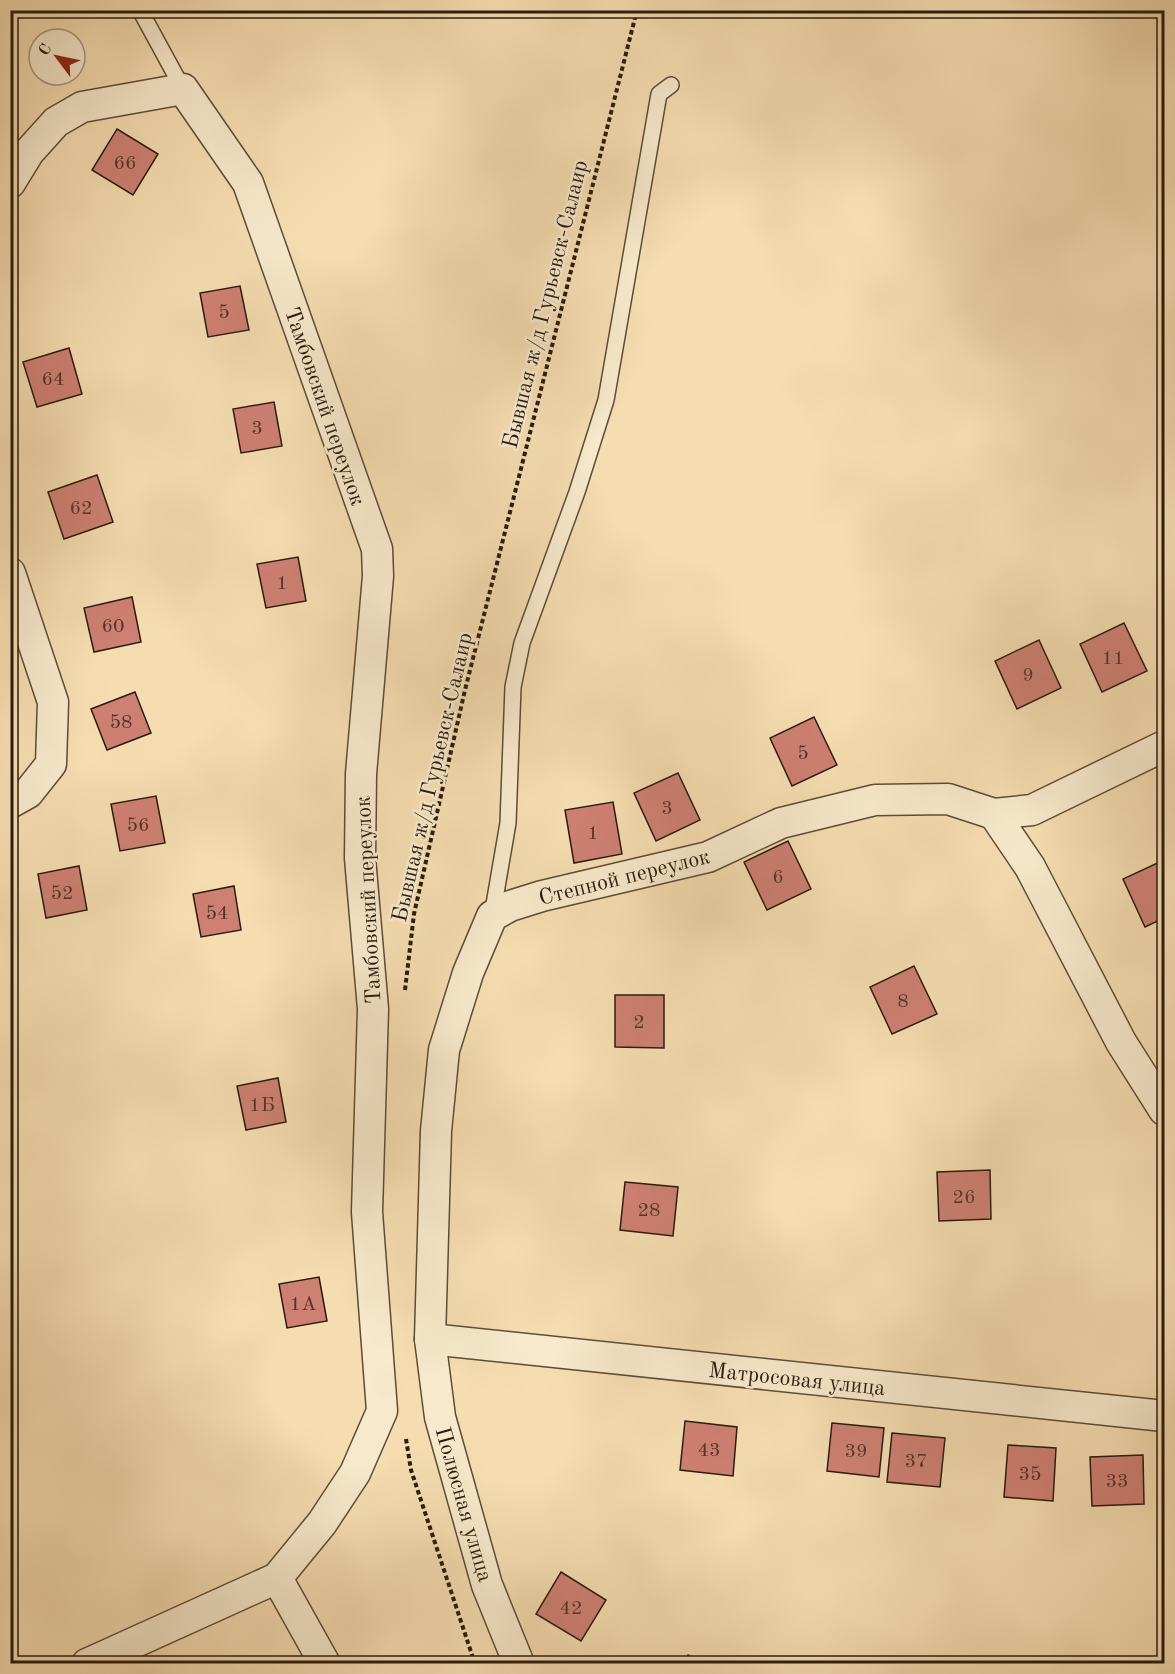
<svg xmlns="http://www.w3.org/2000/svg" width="1175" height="1674" font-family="'Old Standard TT',serif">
<rect width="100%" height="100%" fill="#f5ddb1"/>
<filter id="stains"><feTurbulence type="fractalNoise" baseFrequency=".00333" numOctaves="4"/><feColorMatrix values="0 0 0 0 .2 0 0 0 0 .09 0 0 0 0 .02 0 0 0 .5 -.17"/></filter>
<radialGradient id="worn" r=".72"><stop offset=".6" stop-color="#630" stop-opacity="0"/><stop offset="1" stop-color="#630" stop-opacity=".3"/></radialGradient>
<g fill="#ce8073" stroke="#2a1b0f" stroke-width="1.5">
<path d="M117,129L158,154L133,195L92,170Z"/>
<path d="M240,286L249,330L208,337L200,293Z"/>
<path d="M69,348L82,394L37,407L23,362Z"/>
<path d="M274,402L282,446L241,453L233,409Z"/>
<path d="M97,475L113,522L64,539L48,492Z"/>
<path d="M298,557L306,601L266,608L257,564Z"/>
<path d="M132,597L141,642L94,652L84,608Z"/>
<path d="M1124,623L1147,671L1102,692L1080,644Z"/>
<path d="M1039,640L1061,688L1017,709L995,661Z"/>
<path d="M135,692L151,733L107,750L91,709Z"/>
<path d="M814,717L837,765L792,786L770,738Z"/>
<path d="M678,773L700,820L656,841L634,793Z"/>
<path d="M156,796L165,843L120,851L111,804Z"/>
<path d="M613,802L622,854L574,863L565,810Z"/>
<path d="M788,841L811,889L767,910L744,862Z"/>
<path d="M1164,860V918L1145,927L1123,879Z"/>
<path d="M79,866L87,910L46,918L38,874Z"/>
<path d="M234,886L241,930L201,937L193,894Z"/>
<path d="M914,966L937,1014L892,1034L870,987Z"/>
<path d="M615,995H664V1048L615,1047Z"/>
<path d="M278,1078L286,1122L246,1130L237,1086Z"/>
<path d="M990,1170L991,1219L939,1221L937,1172Z"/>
<path d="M625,1182L678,1187L673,1236L620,1230Z"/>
<path d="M319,1277L327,1321L287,1328L279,1284Z"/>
<path d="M685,1421L737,1427L733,1476L680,1470Z"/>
<path d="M832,1423L884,1428L879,1477L827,1471Z"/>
<path d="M892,1433L945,1438L940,1487L887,1482Z"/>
<path d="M1008,1445L1056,1448L1053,1501L1004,1497Z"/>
<path d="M1143,1455L1144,1504L1092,1506L1090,1457Z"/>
<path d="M561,1572L606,1600L581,1641L536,1614Z"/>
<path d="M688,1655L702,1664H683Z"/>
</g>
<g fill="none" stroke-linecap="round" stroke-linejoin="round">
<defs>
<g id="service">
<path d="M140,10L183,89"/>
<path d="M492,916L508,823L513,687L522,643L577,492L606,400L659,94L671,85"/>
</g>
<g id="minor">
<path d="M10,183L29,152L56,122L82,107L183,89L248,183L377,549L378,576L361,774L360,858L373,1009L367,1212L382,1411L355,1473L322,1523L277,1578L87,1664"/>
<path d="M10,573L53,702L51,764L28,793L10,803"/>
<path d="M994,814L1030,867L1121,1042L1164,1110"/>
<path d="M430,1339L1164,1416"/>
<path d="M277,1578L325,1664"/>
<path d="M519,1664L487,1585L440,1417L430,1339L436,1131L444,1050L468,973L492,916L510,906L542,896L708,857L781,823L875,800L948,799L994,814L1032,810L1164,746"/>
</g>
</defs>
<use href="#service" stroke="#5d4c38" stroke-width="18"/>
<use href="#minor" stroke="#5d4c38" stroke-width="33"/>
<g stroke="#2a1b0f" stroke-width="4" stroke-dasharray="4.5 3" stroke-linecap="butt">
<path d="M405,990L414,914L465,690L637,10"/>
<path d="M406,1439L411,1470L475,1664"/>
</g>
<use href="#service" stroke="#f8e9cc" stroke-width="15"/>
<use href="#minor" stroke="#f8e9cc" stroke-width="30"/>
</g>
<g text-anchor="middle" stroke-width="5" stroke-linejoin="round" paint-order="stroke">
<g font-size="20" fill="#533428">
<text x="125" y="169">66</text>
<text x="224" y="318">5</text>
<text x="53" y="385">64</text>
<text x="257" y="434">3</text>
<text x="81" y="514">62</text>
<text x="282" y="589">1</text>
<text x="113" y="632">60</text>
<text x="1113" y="664">11</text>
<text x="1028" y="681">9</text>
<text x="121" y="728">58</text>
<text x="803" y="759">5</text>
<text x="667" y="814">3</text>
<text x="138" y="831">56</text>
<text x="593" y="839">1</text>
<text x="778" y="883">6</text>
<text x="62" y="899">52</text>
<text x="217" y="919">54</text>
<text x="903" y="1007">8</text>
<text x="639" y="1028">2</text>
<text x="262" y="1111">1Б</text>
<text x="964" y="1203">26</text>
<text x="649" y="1216">28</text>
<text x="303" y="1310">1А</text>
<text x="709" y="1456">43</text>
<text x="856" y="1457">39</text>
<text x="916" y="1467">37</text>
<text x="1030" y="1480">35</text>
<text x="1117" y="1487">33</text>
<text x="571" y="1614">42</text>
</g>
<g font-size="22" fill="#2a1b0f" stroke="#f8e9cc">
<text transform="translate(544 304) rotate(-76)" y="8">Бывшая ж/д Гурьевск-Салаир</text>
<text transform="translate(326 406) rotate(71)" y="8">Тамбовский переулок</text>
<text transform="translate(431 777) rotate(-77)" y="8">Бывшая ж/д Гурьевск-Салаир</text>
<text transform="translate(624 876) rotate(-14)" y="8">Степной переулок</text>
<text transform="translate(367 900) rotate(-93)" y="8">Тамбовский переулок</text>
<text transform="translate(797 1378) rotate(6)" y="8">Матросовая улица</text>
<text transform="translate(465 1504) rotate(74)" y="8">Полюсная улица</text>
</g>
</g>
<rect width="1175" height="1674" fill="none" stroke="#f5ddb1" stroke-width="36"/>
<rect x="12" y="12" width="1151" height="1650" fill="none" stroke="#2a1b0f" stroke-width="3"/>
<rect x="18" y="18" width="1139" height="1638" fill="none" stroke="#2a1b0f" stroke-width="1.5"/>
<g transform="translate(57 57) rotate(302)"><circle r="28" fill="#f8e9cc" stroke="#a69780" stroke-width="1.5"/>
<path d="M0-4.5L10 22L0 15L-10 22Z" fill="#8f2418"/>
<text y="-9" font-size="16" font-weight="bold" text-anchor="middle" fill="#2a1b0f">С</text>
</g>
<rect width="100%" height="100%" filter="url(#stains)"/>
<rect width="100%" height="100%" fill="url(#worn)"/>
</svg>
